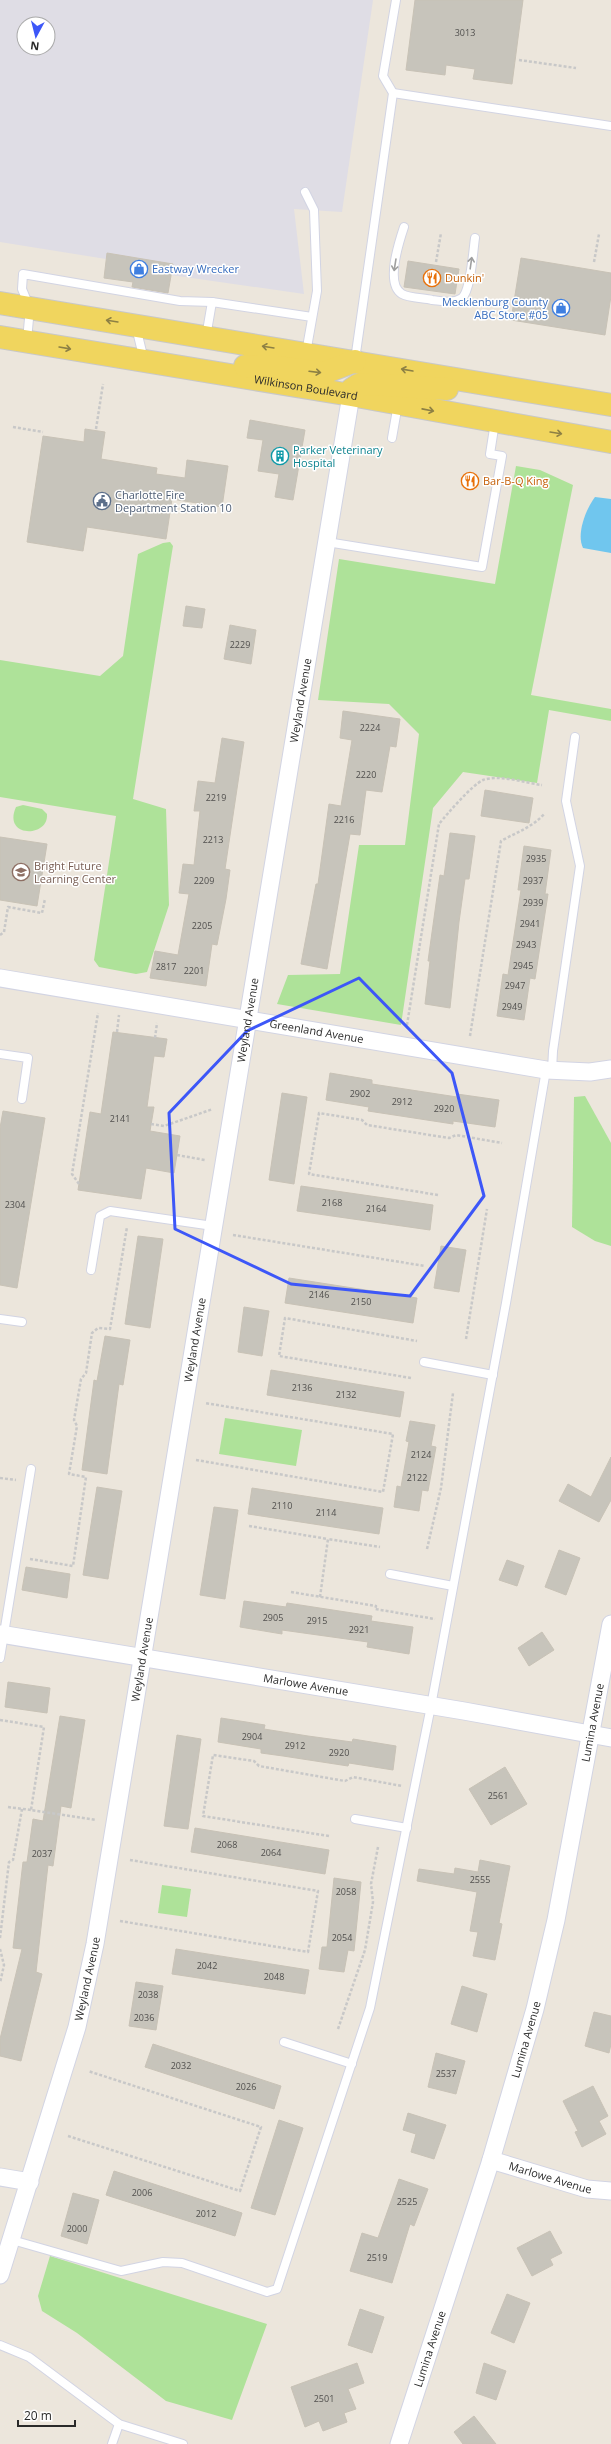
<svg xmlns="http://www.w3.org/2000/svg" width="611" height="2444" font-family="'Open Sans',sans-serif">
<rect width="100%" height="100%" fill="#ece6dc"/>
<path fill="#dfdde5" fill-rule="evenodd" d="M0,0H373L342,212L294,209L304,294L171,275L173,264L107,253L106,259L0,242ZM24,24H48V48H24Z"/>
<g fill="#aee299">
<path d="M516,466L540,470L573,485L531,695L611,709V721L549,710L537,783L463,772L433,808L401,1025L277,1004L288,975L340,974L359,845H405L419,734L389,704L318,700L339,559L495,584Z"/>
<path d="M170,542L173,546L172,552L133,799L166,809L169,905L147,972L136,974L99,967L94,960L116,816L0,797V660L100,676L123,656L138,554L163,543Z"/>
<path d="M23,805L42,809L47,814C49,838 2,838 16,807Z"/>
<path d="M585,1096L611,1143V1246L595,1241L572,1227L574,1097Z"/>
<path d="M225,1418L302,1430L296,1466L219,1454Z"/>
<path d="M162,1885L191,1889L187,1917L158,1913Z"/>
<path d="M50,2256L267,2324L232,2420L166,2401L77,2333L42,2311L38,2296Z"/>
</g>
<path fill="#70c6ee" d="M595,497L611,499V553L583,548C576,534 586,509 595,497Z"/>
<g fill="#c7c4bb" stroke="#c8c2b6">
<path d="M415,0H523L512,84L473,79L475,69L446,65L445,75L406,70Z"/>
<path d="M107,253L173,264L168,293L132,287L133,282L104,278Z"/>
<path d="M521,258L611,273V296L605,335L511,320Z"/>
<path d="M408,261L459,269L455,294L404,287Z"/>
<path d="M250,420L305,430L293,500L275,497L279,474L258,471L263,440L247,438Z"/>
<path d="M85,429L105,432L101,459L157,468L156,474L185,478L187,460L228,466L222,507L172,499L166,539L87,527L83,551L27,542L43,436L84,442Z"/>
<path d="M186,606L205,609L202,628L183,626Z"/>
<path d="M230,625L256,630L251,664L224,659Z"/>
<path d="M343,711L400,719L396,747L390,746L382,792L366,790L360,835L350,834L327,969L301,964L316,884H318L329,804L341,806L352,740L340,738Z"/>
<path d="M222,738L244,742L225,869L230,870L226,899L217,945L212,944L206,986L150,978L155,951L178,955L189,894L179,893L183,864L194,865L200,811H194L198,781L215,783Z"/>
<path d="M485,790L533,798L529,823L481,816Z"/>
<path d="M450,833L475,836L469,879H465L459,922L450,1008L425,1004L430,961H428L440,875L444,876Z"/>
<path d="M0,837L47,844L37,906L0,900Z"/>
<path d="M524,846L551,850L545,894H548L535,979L530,978L524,1020L497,1016L503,974L508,975L521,890H518Z"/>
<path d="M113,1032L167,1039L164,1057L154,1056L147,1107H154L150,1131L180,1136L174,1173L146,1168L141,1199L78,1190L90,1112L101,1114Z"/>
<path d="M330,1073L372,1080V1084L457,1097V1094L499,1100L495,1127L453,1121V1124L368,1111L369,1107L326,1100Z"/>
<path d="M282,1093L307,1097L294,1184L269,1180Z"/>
<path d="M3,1111L45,1118L17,1288L0,1285V1128Z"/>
<path d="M301,1186L433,1205L430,1230L297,1211Z"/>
<path d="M138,1236L163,1239L150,1328L125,1324Z"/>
<path d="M441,1246L466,1250L459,1292L434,1288Z"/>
<path d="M289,1278L417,1298L413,1323L285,1303Z"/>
<path d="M244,1307L269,1311L262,1356L238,1352Z"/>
<path d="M105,1336L130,1340L123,1385L119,1384L107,1474L82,1470L93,1388L94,1380L97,1381Z"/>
<path d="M271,1370L404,1392L400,1417L267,1395Z"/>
<path d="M410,1421L435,1425L431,1446L436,1447L428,1491L422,1490L419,1511L394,1507L397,1486L401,1487L409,1442L406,1441Z"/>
<path d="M611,1457V1500L599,1522L559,1501L568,1484L591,1497Z"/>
<path d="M97,1487L122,1491L108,1579L83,1575Z"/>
<path d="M252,1488L383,1508L379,1534L248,1514Z"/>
<path d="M214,1507L238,1510L225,1599L200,1595Z"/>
<path d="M559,1550L580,1558L566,1595L545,1587Z"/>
<path d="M507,1560L524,1566L517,1586L499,1580Z"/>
<path d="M26,1567L70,1574L67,1598L22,1590Z"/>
<path d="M244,1601L286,1607L287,1603L372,1616L371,1621L413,1627L409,1654L367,1647L368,1642L282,1630V1634L240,1627Z"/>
<path d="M542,1632L554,1650L529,1666L518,1648Z"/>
<path d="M8,1682L50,1688L47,1713L5,1707Z"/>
<path d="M60,1716L85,1720L71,1808L61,1806L53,1866L48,1865L36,1972L42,1974L21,2061L0,2056V2039L22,1949L13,1948L23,1862H27L33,1819L43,1821Z"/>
<path d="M221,1718L265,1725L264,1729L308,1736L352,1742L353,1739L396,1746L393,1770L349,1763L348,1766L283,1756L261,1753V1749L218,1742Z"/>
<path d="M177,1735L201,1739L188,1829L164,1826Z"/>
<path d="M505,1767L527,1804L491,1825L469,1789Z"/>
<path d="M195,1828L329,1850L325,1874L191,1852Z"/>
<path d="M480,1860L510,1866L499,1923L502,1924L495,1960L473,1956L478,1932L470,1931L477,1892L417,1881L419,1869L454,1874L455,1868L478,1872Z"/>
<path d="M334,1878L361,1882L354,1951L348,1950L344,1972L319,1969L322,1947H327Z"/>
<path d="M176,1949L309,1970L305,1994L172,1974Z"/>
<path d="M136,1982L163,1986L156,2030L129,2026Z"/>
<path d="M462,1986L487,1994L477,2032L451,2024Z"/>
<path d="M594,2012L611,2016V2044L609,2053L585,2046Z"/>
<path d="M153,2044L281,2086L274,2109L145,2067Z"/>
<path d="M436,2053L465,2061L456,2094L428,2087Z"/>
<path d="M593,2086L608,2116L599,2121L606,2134L582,2147L575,2132L578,2131L563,2101Z"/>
<path d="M408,2113L446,2125L434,2159L411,2152L416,2134L403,2130Z"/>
<path d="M279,2120L303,2128L275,2215L251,2208Z"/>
<path d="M114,2171L242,2213L235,2236L106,2195Z"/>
<path d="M399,2179L428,2189L414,2226L410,2224L392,2283L350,2271L362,2233L378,2238Z"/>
<path d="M73,2193L99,2200L87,2244L61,2236Z"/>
<path d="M550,2231L562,2253L550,2259L553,2265L532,2276L517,2248Z"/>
<path d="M507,2294L530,2303L514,2343L491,2333Z"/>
<path d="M360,2309L384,2317L372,2353L348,2345Z"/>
<path d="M357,2363L364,2383L348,2389L356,2409L344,2413L347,2422L323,2431L319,2421L305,2427L291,2387Z"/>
<path d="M484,2363L506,2371L496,2400L476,2393Z"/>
<path d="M474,2416L496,2444H463L454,2432Z"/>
</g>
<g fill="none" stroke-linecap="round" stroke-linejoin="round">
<defs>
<g id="lane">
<path d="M393,93L611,126"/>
<path d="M305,192L314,210L317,291L306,353"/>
<path d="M404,227C399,242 385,284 402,294C409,298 424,298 432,300C442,301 453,304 462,298C471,290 473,251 475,238"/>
<path d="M136,327L144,360"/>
<path d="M206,337L212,302L312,317"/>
<path d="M27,340L30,308L22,289L23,274L180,301L212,302"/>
<path d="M355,360L393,93L383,76L396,0"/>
<path d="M392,438L398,404"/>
<path d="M327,542L482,567L502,456L490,454L495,422"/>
<path d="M0,1054L28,1058L22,1099"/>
<path d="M552,1071L553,1051L580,866L566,801L575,737"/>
<path d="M91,1270L100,1216L110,1211L213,1226"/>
<path d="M0,1319L22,1322"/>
<path d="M424,1362L493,1375"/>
<path d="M390,1574L453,1586"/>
<path d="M0,1658L31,1469"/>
<path d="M355,1819L407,1828"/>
<path d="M284,2042L352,2064"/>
<path d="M12,2240L121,2271L163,2262L182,2263L267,2292L277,2289L370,2008L431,1706L506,1303L546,1070"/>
<path d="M0,2345L29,2357L119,2424L183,2444"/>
<path d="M112,2444L119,2424"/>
</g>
<g id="street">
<path id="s1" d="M0,978L546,1070L590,1072L611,1069"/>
<path id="s2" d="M0,1634L464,1711L611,1738"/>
<path id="s3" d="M491,2160L587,2189L611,2191"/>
<path d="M0,2177L30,2182"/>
<path id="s4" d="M0,2275L77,2027L95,1944L351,395"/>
<path id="s5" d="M399,2444L491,2160L535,2009L556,1920L611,1624"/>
</g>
<g id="primary">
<path d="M0,303L611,405"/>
<path id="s6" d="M0,337L351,395L611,442"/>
<path d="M245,366L277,367L324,373L355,361"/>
<path d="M352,392V389L358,385L370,384L447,389"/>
</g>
</defs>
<use href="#lane" stroke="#d2d4e3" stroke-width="10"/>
<use href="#street" stroke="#d2d4e3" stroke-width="19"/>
<use href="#primary" stroke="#c8c8c8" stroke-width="24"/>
<g stroke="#c8c8c8" stroke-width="2.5" stroke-dasharray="3 2" stroke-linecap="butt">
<path d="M519,60L576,68"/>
<path d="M436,262L441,233"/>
<path d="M594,262L599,234"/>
<path d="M13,427L43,432"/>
<path d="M96,429L103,384"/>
<path d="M0,935L4,932L8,907L42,913L45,899"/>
<path d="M407,1025L439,824C447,814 472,785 483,780C500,774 525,783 542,785"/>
<path d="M117,1032L119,1015"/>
<path d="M470,1036L501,841C517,832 533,827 545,813"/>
<path d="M155,1038L157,1023"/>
<path d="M151,1124L164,1126L213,1109"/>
<path d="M177,1155L205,1160"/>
<path d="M79,1184L72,1174L98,1013"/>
<path d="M438,1195L309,1174L319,1113L362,1120L367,1125L449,1138L456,1135L502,1143"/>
<path d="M233,1235L425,1266"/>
<path d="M466,1339L487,1209"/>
<path d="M411,1378L279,1356L285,1318L417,1341"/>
<path d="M196,1460L383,1492L393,1434L205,1403"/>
<path d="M0,1478L16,1480"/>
<path d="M249,1526L328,1539"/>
<path d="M427,1549L441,1488L453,1393"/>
<path d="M30,1559L73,1566L86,1477L69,1474L77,1426L74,1420L81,1379L86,1373L92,1333L98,1328L110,1329L127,1227"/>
<path d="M291,1592L376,1606L375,1609L435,1619"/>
<path d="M320,1597L328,1539L380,1547"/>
<path d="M0,1720L44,1727L31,1810L96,1820"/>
<path d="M8,1807L31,1810"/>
<path d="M329,1836L203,1816L213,1755L254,1761L259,1766L345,1781L353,1777L402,1786"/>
<path d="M120,1921L308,1952L318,1891L130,1860"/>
<path d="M0,1938L9,1862L13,1860L22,1809"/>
<path d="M0,1949L4,1965L0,1983"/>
<path d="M338,2029L365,1950L373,1902L371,1884L378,1847"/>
<path d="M68,2136L240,2191L261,2127L88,2071"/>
</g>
<use href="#lane" stroke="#fff" stroke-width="8"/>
<use href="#street" stroke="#fff" stroke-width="17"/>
<use href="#primary" stroke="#f0d55e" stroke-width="22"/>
</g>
<defs><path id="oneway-shaft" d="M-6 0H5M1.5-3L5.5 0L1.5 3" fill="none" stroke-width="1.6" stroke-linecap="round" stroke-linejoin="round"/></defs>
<g stroke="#9f9f9f">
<use href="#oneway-shaft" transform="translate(471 263) rotate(-82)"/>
<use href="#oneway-shaft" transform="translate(395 265) rotate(99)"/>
</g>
<g stroke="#8d8044">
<use href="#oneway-shaft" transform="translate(112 321) rotate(-171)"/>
<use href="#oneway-shaft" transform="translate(268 347) rotate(-171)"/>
<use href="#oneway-shaft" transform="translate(65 348) rotate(10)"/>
<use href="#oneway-shaft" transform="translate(407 370) rotate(-170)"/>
<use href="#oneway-shaft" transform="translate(315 372) rotate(7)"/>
<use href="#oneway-shaft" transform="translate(428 410) rotate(11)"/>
<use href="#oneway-shaft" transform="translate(556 433) rotate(9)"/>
</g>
<path fill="none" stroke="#3d57f8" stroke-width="3" stroke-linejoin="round" d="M359,978L452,1073L484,1196L410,1296L291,1284L175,1229L169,1113L247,1031Z"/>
<defs>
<symbol id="shop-ring" viewBox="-11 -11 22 22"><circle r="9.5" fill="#fff" stroke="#3f7fe0" stroke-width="1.5"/><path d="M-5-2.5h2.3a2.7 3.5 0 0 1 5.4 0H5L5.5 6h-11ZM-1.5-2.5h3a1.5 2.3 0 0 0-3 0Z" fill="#3f7fe0"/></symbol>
<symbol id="restaurant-ring" viewBox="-11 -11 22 22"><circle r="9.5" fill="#fff" stroke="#e8710a" stroke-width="1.5"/><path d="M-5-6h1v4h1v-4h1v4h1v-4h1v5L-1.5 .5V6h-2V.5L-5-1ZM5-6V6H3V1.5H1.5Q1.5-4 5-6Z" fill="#e8710a"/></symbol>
<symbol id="building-ring" viewBox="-11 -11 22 22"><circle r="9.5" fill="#fff" stroke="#0f9aa8" stroke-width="1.5"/><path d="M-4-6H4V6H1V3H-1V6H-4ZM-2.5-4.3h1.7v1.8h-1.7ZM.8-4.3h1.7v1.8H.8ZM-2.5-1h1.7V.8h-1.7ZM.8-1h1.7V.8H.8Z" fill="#0f9aa8"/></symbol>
<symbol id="civic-ring" viewBox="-11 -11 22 22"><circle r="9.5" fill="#fff" stroke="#5c6f8a" stroke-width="1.5"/><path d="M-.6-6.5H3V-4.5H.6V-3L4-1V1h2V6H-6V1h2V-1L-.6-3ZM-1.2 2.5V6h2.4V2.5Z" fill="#5c6f8a"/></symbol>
<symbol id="school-ring" viewBox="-11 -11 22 22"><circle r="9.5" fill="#fff" stroke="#8d6e63" stroke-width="1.5"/><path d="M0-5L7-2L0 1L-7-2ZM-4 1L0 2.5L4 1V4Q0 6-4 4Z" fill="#8d6e63"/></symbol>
</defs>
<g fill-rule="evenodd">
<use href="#shop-ring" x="129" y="259" width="20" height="20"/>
<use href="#restaurant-ring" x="422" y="268" width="20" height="20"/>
<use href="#shop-ring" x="551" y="298" width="20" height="20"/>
<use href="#building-ring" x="270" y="446" width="20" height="20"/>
<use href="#restaurant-ring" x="460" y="471" width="20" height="20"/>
<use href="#civic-ring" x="92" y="491" width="20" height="20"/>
<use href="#school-ring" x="11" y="862" width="20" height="20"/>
</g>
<g text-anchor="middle" stroke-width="3" stroke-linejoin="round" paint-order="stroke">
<g font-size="9" fill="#51504e">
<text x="465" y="36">3013</text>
<text x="240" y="648">2229</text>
<text x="370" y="731">2224</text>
<text x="366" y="778">2220</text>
<text x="216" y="801">2219</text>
<text x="344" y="823">2216</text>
<text x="213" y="843">2213</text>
<text x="536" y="862">2935</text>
<text x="204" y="884">2209</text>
<text x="533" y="884">2937</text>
<text x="533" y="906">2939</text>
<text x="530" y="927">2941</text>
<text x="202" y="929">2205</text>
<text x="526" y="948">2943</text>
<text x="523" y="969">2945</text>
<text x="166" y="970">2817</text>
<text x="194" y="974">2201</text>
<text x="515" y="989">2947</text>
<text x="512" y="1010">2949</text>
<text x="360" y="1097">2902</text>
<text x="402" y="1105">2912</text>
<text x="444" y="1112">2920</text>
<text x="120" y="1122">2141</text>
<text x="332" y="1206">2168</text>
<text x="15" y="1208">2304</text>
<text x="376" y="1212">2164</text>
<text x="319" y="1298">2146</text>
<text x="361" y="1305">2150</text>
<text x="302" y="1391">2136</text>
<text x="346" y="1398">2132</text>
<text x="421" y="1458">2124</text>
<text x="417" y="1481">2122</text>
<text x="282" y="1509">2110</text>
<text x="326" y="1516">2114</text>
<text x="273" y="1621">2905</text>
<text x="317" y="1624">2915</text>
<text x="359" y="1633">2921</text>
<text x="252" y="1740">2904</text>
<text x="295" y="1749">2912</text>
<text x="339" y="1756">2920</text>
<text x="498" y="1799">2561</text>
<text x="227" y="1848">2068</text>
<text x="271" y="1856">2064</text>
<text x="42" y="1857">2037</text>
<text x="480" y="1883">2555</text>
<text x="346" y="1895">2058</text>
<text x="342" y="1941">2054</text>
<text x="207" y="1969">2042</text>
<text x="274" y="1980">2048</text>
<text x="148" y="1998">2038</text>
<text x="144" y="2021">2036</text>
<text x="181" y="2069">2032</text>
<text x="446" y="2077">2537</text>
<text x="246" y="2090">2026</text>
<text x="142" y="2196">2006</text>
<text x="407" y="2205">2525</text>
<text x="206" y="2217">2012</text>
<text x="77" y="2232">2000</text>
<text x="377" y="2261">2519</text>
<text x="324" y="2402">2501</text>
</g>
<g font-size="11" fill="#366cbe" stroke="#fff" text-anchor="start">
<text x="152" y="273">Eastway Wrecker</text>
<text x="548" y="306" text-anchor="end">Mecklenburg County<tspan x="548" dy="13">ABC Store #05</tspan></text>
</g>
<g font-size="11" fill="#c56008" stroke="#fff" text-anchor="start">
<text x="445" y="282">Dunkin'</text>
<text x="483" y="485">Bar-B-Q King</text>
</g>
<g font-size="11" fill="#2a2a2a" stroke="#fff">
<text dy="4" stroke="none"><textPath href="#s6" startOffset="310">Wilkinson Boulevard</textPath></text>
<text dy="4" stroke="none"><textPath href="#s4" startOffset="1605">Weyland Avenue</textPath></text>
<text dy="4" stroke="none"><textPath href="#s4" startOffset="1281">Weyland Avenue</textPath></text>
<text dy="4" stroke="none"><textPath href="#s1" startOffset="321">Greenland Avenue</textPath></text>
<text dy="4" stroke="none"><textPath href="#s4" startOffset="957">Weyland Avenue</textPath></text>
<text dy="4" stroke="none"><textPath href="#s4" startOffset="633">Weyland Avenue</textPath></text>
<text dy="4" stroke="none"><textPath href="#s2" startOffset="310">Marlowe Avenue</textPath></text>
<text dy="4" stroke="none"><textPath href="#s5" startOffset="748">Lumina Avenue</textPath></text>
<text dy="4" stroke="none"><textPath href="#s4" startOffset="309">Weyland Avenue</textPath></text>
<text dy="4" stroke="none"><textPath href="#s5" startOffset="424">Lumina Avenue</textPath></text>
<text dy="4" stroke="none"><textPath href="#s3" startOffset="62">Marlowe Avenue</textPath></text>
<text dy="4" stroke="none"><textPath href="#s5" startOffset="100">Lumina Avenue</textPath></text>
</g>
<g font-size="11" fill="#0d838f" stroke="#fff" text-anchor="start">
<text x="293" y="454">Parker Veterinary<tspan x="293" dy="13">Hospital</tspan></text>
</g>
<g font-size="11" fill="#4e5e75" stroke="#fff" text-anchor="start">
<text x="115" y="499">Charlotte Fire<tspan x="115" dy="13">Department Station 10</tspan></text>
</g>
<g font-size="11" fill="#785e54" stroke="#fff" text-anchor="start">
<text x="34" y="870">Bright Future<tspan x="34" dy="13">Learning Center</tspan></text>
</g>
</g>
<g transform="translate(36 36) rotate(187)"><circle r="19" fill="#ffffff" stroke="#aaaaaa"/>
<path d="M0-3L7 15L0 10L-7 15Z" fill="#3d57f8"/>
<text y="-6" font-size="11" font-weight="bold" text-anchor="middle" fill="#2a2a2a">N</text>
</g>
<path d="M18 2420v6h57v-6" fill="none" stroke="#2a2a2a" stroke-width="2"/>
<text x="24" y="2420" font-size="12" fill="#2a2a2a" stroke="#ffffff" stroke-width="3" paint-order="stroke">20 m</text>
</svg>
